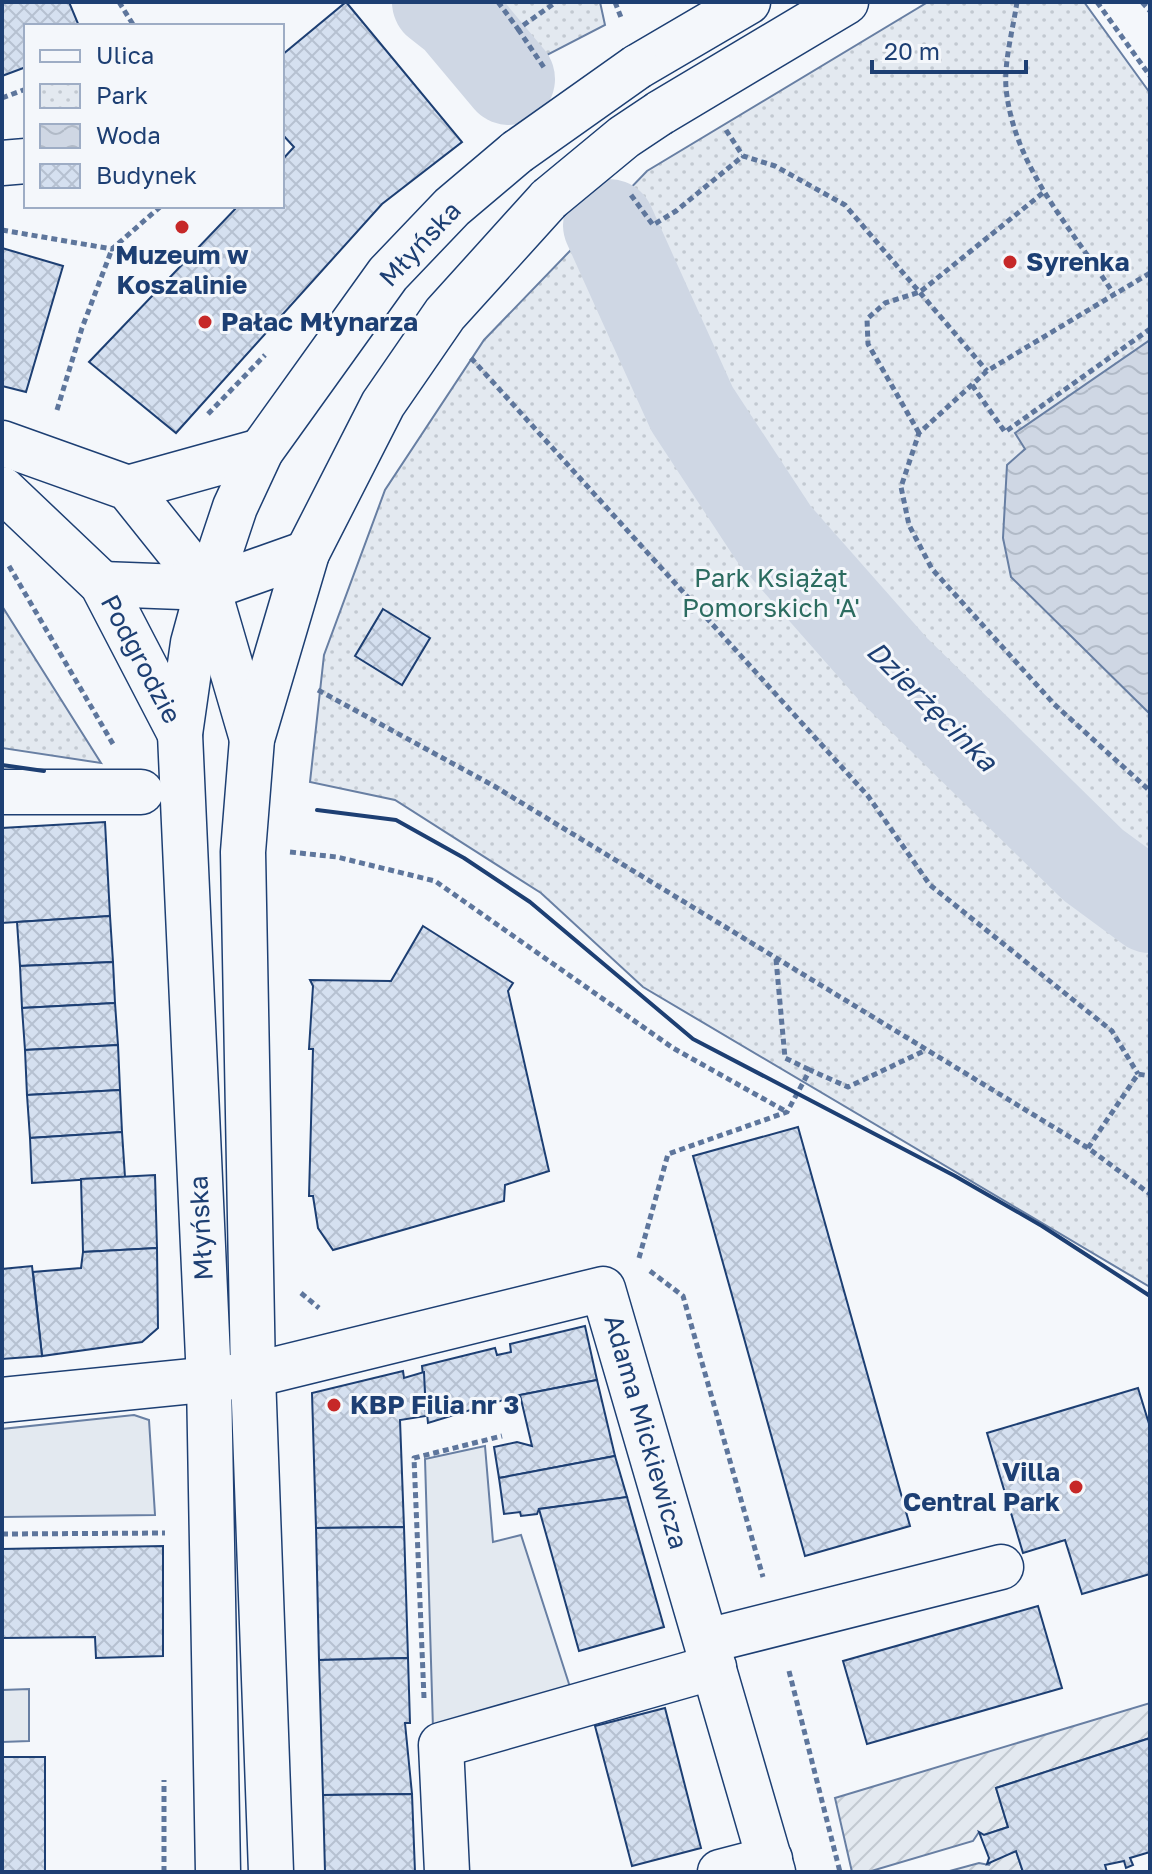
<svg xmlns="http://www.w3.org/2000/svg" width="1152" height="1874" font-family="'Golos Text',sans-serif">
<defs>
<pattern id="park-dots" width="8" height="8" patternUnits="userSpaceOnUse" patternTransform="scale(2)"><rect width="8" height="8" fill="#e3e9f0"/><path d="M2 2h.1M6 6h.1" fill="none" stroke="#c2c9d1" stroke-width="1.8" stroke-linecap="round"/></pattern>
<pattern id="garden-furrows" width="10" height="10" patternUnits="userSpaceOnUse" patternTransform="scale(2)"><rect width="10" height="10" fill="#e3e9f0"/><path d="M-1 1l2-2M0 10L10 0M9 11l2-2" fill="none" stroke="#c2c9d1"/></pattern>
<pattern id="water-waves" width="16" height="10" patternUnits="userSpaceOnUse" patternTransform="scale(2)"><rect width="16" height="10" fill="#cfd7e4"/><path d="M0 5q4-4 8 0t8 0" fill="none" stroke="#b1bac7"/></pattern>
<pattern id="building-cross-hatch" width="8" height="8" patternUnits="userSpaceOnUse" patternTransform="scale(2)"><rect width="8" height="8" fill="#d5e0f0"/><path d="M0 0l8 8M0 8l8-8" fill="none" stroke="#b6c1d1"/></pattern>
</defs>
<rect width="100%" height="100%" fill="#f4f7fb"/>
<g fill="#e3e9f0" stroke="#687fa3" stroke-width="2">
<path d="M134,1415L149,1420L155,1515L2,1517V1429Z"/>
<path d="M485,1446L493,1542L521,1535L570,1687L433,1729L425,1459Z"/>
<path d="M29,1689V1741L2,1742V1690Z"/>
</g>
<g fill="url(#park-dots)" stroke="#687fa3" stroke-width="2">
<path d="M421,2H600L605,25L483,88Z"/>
<path d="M928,2H1084L1150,93V1287L643,987L541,893L395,800L310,782L324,655L385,490L484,340L647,171Z"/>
<path d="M2,606L101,763L2,748Z"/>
</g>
<g fill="url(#garden-furrows)" stroke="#687fa3" stroke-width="2">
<path d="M1150,1703V1738L996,1788L1008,1827L984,1835L979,1832L973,1841L868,1872H852L835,1798Z"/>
<path d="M1016,1851L1023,1872H946L979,1863L989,1865L992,1860Z"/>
</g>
<path fill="url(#water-waves)" stroke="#687fa3" stroke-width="2" d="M1150,340V714L1011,577L1003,538L1007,465L1025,449L1015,433Z"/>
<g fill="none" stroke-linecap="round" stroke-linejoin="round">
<g stroke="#cfd7e4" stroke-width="92">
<path d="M438,2L457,17L509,79"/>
<path d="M609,225L692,409L774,534L893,669L1093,865L1150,907"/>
</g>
</g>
<g fill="url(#building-cross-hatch)" stroke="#1d3f73" stroke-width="2">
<path d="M2,2H69L79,26H26V67L2,76Z"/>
<path d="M346,2L462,142L382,204L176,433L89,362L238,206H282V160L294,147L282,134V55Z"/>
<path d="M2,248L63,266L26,392L2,386Z"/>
<path d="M383,609L430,638L402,685L355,656Z"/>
<path d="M105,822L110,916L2,923V828Z"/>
<path d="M110,916L113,962L20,966L17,922Z"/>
<path d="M423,926L513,983L508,991L549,1171L505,1185L504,1201L333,1250L318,1228L313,1196H309L313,1049H309L313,986L310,980L391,981Z"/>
<path d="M113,962L115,1003L22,1008L20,966Z"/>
<path d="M115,1003L118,1045L25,1050L22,1008Z"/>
<path d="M118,1045L120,1090L27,1095L25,1050Z"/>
<path d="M120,1090L122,1132L30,1138L27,1095Z"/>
<path d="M798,1127L910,1526L805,1556L693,1156Z"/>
<path d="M122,1132L125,1177L32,1183L30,1138Z"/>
<path d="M155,1175L157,1248L83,1252L81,1179Z"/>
<path d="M157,1248L158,1328L142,1342L42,1356L33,1272L81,1268L83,1252Z"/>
<path d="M32,1266L42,1356L2,1359V1269Z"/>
<path d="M585,1326L597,1380L520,1395L428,1423L422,1366L495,1348L497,1355L511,1352L510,1344Z"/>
<path d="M403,1371L404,1378L424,1372L426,1416L400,1420L404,1527L316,1528L312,1393Z"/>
<path d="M597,1380L615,1456L499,1478L494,1447L517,1442L532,1446L520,1395Z"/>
<path d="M1138,1388L1150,1427V1574L1082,1594L1065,1540L1023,1553L987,1433Z"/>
<path d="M615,1456L627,1497L539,1509L537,1514L521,1516L520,1512L504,1514L499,1478Z"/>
<path d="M627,1497L664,1627L579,1651L539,1509Z"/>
<path d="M404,1527L408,1658L319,1660L316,1528Z"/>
<path d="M163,1546V1656L96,1658L95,1637L2,1638V1549Z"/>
<path d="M1038,1606L1062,1688L867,1744L843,1661Z"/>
<path d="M408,1658L410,1723H405L412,1794L323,1795L319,1660Z"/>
<path d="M665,1708L701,1848L632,1866L595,1726Z"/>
<path d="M1150,1738V1852L1130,1858L1133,1865L1126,1868L1124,1861L1105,1865L1107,1872H1023L1016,1851L987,1864L989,1858L979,1832L984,1835L1008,1827L996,1788Z"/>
<rect x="2" y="1757" width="43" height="115"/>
<path d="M412,1794L415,1872H325L323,1795Z"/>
</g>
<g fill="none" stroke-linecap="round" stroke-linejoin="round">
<defs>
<g id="minor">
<path d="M637,67L748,2"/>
<path d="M660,113L846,2"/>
<path d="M2,163L26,161"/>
<path d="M2,443L128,488L208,588L252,739"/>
<path d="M128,488L261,451"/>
<path d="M2,489L102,584L180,734"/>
<path d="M102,584L208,588L307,553"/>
<path d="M2,792H141"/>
<path d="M2,1400L253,1375L603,1289L773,1872"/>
<path d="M707,1641L1001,1567"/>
<path d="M218,1872L209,1380L180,734L193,643L208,588L235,507L261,451L388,274L452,207L517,152"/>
<path d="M271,1872L253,1375L243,852L252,739L307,553L383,404L445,314L549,199"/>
<path d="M447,1872L441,1745L714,1667"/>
<path d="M720,1872L770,1859"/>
</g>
</defs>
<use href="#minor" stroke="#1d3f73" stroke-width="47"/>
<g stroke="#5e769c" stroke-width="5" stroke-dasharray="6 4" stroke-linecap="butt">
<path d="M119,2L134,26"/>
<path d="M498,2L518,29L556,2"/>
<path d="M615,2L622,20"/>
<path d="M1017,2C1013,29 1004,61 1006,88C1014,168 1071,227 1113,293"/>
<path d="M1097,2L1150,76"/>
<path d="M1142,2L1150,11"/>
<path d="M518,29L545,69"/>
<path d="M2,98L26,89"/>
<path d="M726,130L743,156L775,166L845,205L987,371"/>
<path d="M631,195L653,225L676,211L743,156"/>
<path d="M2,230L112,249L161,206"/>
<path d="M1150,273L987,371L919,433L901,487L909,525L932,569L1054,704L1150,791"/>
<path d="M471,358L868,796L930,885L1112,1031L1138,1074"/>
<path d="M972,385L1005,432L1150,329"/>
<path d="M57,410L82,328L112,249"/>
<path d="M208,414L265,355"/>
<path d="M919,433L868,344L867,319L885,303L920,292L1044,192"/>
<path d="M9,566L113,744"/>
<path d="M318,690L494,786L1088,1148L1150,1194"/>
<path d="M290,852L337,857L435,881L673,1048L787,1112"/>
<path d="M776,959L785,1058L810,1070"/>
<path d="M1088,1148L1138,1074L1150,1076"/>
<path d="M639,1258L668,1154L787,1112L810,1070L848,1087L926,1050"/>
<path d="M650,1271L683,1296L763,1577"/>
<path d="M301,1293L319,1308"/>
<path d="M2,1534L165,1533"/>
<path d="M789,1671L840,1872"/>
<path d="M424,1698L414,1458L502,1436"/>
<path d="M164,1872V1780"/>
</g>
<use href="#minor" stroke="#f4f7fb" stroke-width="44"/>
<defs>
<g id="minor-bridge">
<path d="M517,152L637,67"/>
<path d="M549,199L624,137L660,113"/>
</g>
</defs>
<use href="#minor-bridge" stroke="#1d3f73" stroke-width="47" stroke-linecap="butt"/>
<use href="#minor-bridge" stroke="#f4f7fb" stroke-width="44"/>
<g stroke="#1d3f73" stroke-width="4">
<path d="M2,765L44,771"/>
<path d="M317,810L396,820L464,858L530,902L693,1039L955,1176L1042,1226L1150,1296"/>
</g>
</g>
<g fill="#c62828" stroke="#f4f7fb" stroke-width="3">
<circle cx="182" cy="227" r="8"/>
<circle cx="1010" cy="262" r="8"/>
<circle cx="205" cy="322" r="8"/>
<circle cx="334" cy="1405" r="8"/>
<circle cx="1076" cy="1487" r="8"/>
</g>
<g text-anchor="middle" stroke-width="6" stroke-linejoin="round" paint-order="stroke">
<g font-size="26" fill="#1d3f73" stroke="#f4f7fb">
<text transform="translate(420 244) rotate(-47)" y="9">Młyńska</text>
<text transform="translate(141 659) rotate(62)" y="9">Podgrodzie</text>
<text transform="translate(201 1228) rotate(-93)" y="9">Młyńska</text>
<text transform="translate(646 1432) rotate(74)" y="9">Adama Mickiewicza</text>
</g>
<g font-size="26" font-weight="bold" fill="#1d3f73" stroke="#f4f7fb" text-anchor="start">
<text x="182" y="264" text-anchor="middle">Muzeum w<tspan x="182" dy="30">Koszalinie</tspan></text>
<text x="1026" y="271">Syrenka</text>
<text x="221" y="331">Pałac Młynarza</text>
<text x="350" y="1414">KBP Filia nr 3</text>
<text x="1060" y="1481" text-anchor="end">Villa<tspan x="1060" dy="30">Central Park</tspan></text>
</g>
<g font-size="26" fill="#2c6c60" stroke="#f4f7fb">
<text x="771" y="587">Park Książąt<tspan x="771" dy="30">Pomorskich 'A'</tspan></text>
</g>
<g font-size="28" font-style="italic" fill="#1d3f73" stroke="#f4f7fb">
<text transform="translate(932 706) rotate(45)" y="10">Dzierżęcinka</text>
</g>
</g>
<rect width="1152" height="1874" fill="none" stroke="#1d3f73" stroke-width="8"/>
<rect x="24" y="24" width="260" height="184" fill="#f4f7fb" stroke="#9eadc5" stroke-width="2"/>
<rect x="40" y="50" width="40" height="12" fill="#f4f7fb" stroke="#9eadc5" stroke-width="2"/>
<text x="96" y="64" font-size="24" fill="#1d3f73">Ulica</text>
<rect x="40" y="84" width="40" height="24" fill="url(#park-dots)" stroke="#9eadc5" stroke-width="2"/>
<text x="96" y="104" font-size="24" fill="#1d3f73">Park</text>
<rect x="40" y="124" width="40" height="24" fill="url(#water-waves)" stroke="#9eadc5" stroke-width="2"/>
<text x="96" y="144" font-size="24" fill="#1d3f73">Woda</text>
<rect x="40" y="164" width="40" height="24" fill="url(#building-cross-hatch)" stroke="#9eadc5" stroke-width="2"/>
<text x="96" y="184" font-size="24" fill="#1d3f73">Budynek</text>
<path d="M872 60v12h154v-12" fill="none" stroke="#1d3f73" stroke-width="4"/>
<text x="884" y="60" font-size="24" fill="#1d3f73" stroke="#f4f7fb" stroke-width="6" paint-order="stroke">20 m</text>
</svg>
